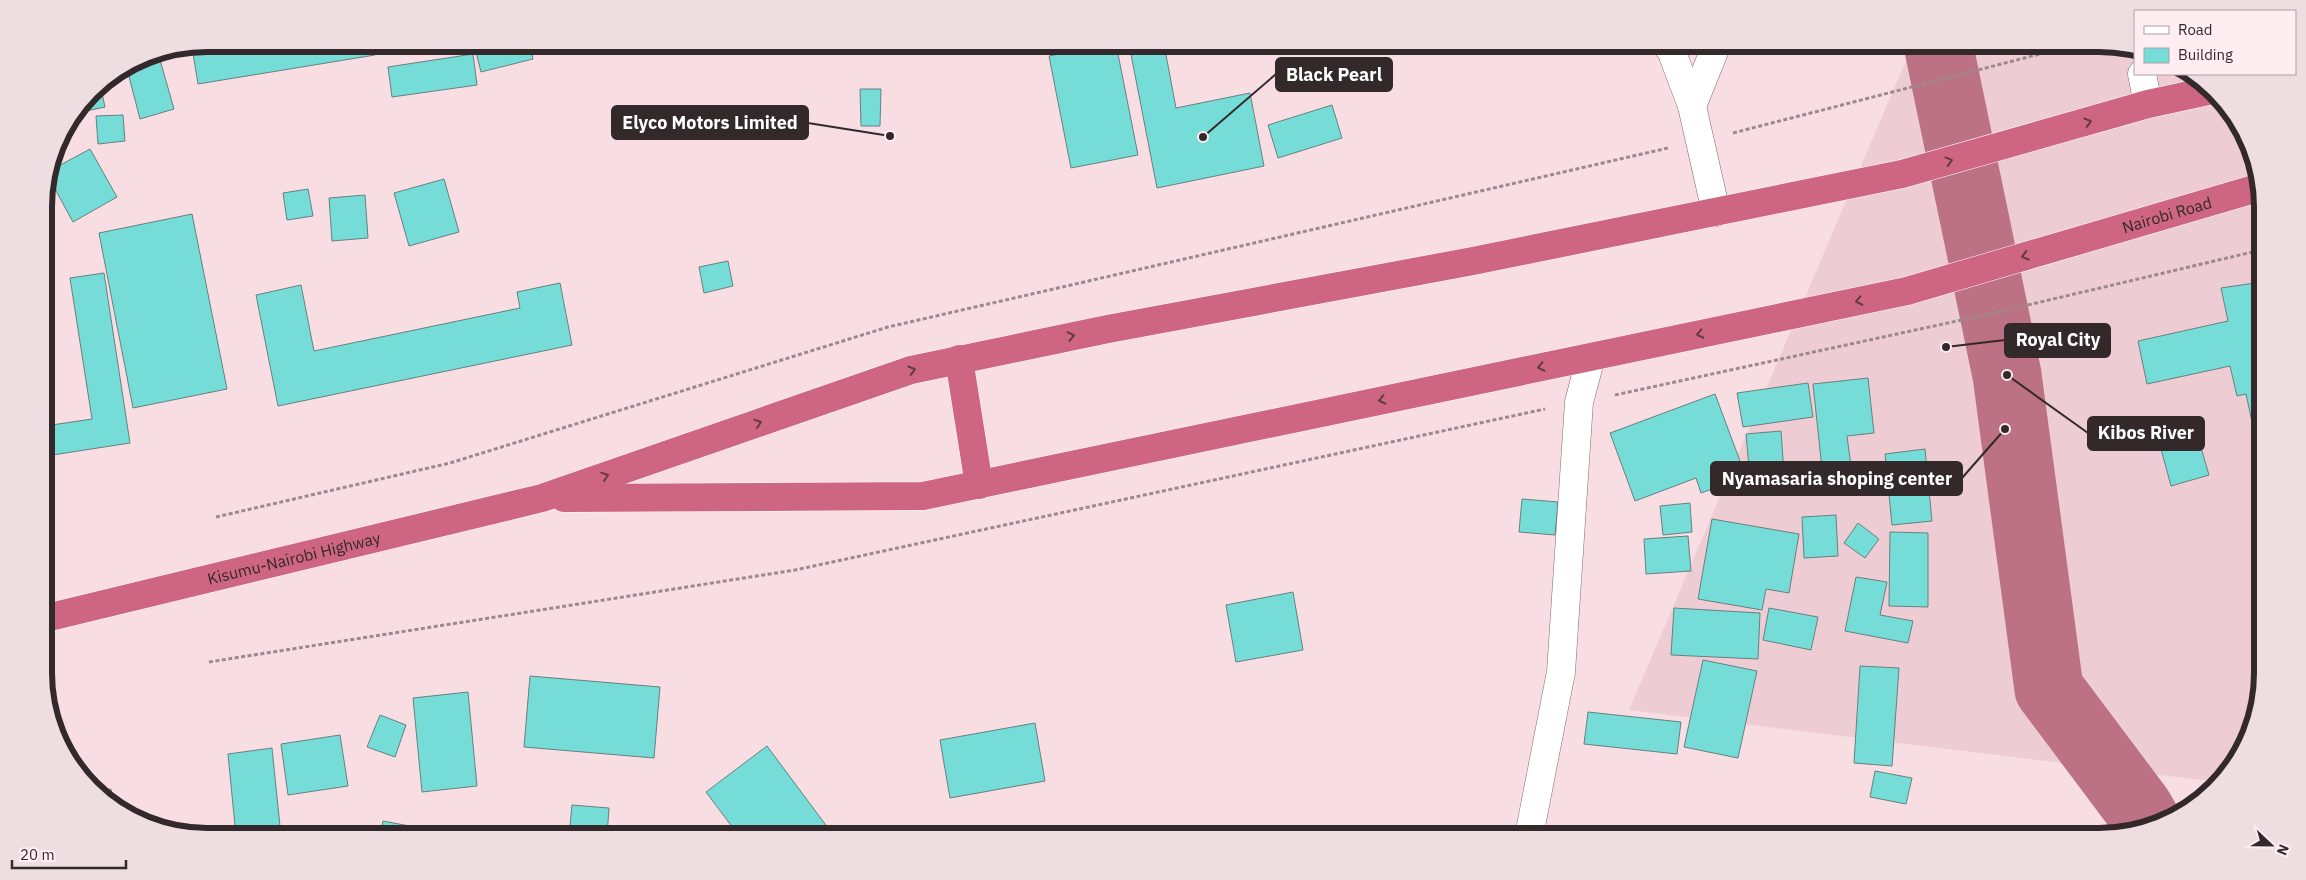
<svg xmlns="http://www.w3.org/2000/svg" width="2306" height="880" font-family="'IBM Plex Sans',sans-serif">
<rect width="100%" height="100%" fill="#f8dde3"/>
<path fill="#eeccd3" d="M1913,44H2098L2135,50V74H2183L2222,100L2250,145L2261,186L2262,672L2254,725L2229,772L2218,782L1629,710Z"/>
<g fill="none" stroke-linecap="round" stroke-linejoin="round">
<path stroke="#bc7284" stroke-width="69" d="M1938,44L2007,375L2049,689L2139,809L2150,828"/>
</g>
<g fill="#75dcd7" stroke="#67817f">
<path d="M208,44H373L375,55L198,84L192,47Z"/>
<path d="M474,44H530L533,59L481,72Z"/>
<path d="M1055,44H1079V47L1057,51Z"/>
<path d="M1084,44H1116L1138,155L1071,168L1049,56L1085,49Z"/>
<path d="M1129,44H1164L1176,108L1250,93L1264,166L1157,188Z"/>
<path d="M1775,44H1791L1775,47Z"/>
<path d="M473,54L477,85L392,97L388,67Z"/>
<path d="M160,60L174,109L140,119L127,69Z"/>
<path d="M100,84L105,107L77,113L99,85Z"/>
<path d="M860,89H881L880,126H861Z"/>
<path d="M1332,105L1342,138L1278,158L1268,125Z"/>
<path d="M123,115L125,141L98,144L96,116Z"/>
<path d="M90,149L117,197L73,222L49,178L51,170Z"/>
<path d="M444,179L459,232L409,246L394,193Z"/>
<path d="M308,189L313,216L287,220L283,193Z"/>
<path d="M365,195L368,238L332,241L329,198Z"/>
<path d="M192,214L227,389L133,408L99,233Z"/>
<path d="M728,261L733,286L704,293L699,267Z"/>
<path d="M104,273L130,443L46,456L45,426L92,419L70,278Z"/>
<path d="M2261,282L2262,420L2252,422L2246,394L2237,396L2230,366L2147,384L2138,341L2228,321L2221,288Z"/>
<path d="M560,283L572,345L278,406L256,295L301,285L314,351L520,308L517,292Z"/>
<path d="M45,317L53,356L45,357Z"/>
<path d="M1868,378L1874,433L1847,436L1851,466L1822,469L1813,384Z"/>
<path d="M1808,383L1813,417L1743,427L1737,393Z"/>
<path d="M1715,394L1746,477L1701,493L1696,478L1635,501L1610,433Z"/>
<path d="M2195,427L2209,475L2171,486L2158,438Z"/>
<path d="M1781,431L1785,487L1751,490L1746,434Z"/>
<path d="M1925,449L1932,521L1892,525L1885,454Z"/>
<path d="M1522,499L1558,502L1555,535L1519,532Z"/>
<path d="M1690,503L1692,532L1663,535L1660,506Z"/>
<path d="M1836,515L1838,556L1804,558L1802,517Z"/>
<path d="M1712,519L1799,534L1789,593L1766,589L1762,610L1698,599Z"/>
<path d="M1858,523L1879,539L1865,558L1844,543Z"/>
<path d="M1890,532L1928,533V607L1889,606Z"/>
<path d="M1688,536L1691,571L1646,574L1644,539Z"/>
<path d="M1856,577L1887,582L1880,615L1913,621L1908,643L1845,631Z"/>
<path d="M1293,592L1303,650L1236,662L1226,605Z"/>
<path d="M1674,608L1760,613L1758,659L1671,655Z"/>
<path d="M1769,608L1818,617L1811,650L1763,640Z"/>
<path d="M1703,660L1757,671L1738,758L1684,747Z"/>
<path d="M1860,666L1899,668L1892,766L1854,763Z"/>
<path d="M530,676L660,687L654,758L524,747Z"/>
<path d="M468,692L477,786L422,792L413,698Z"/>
<path d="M1588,712L1681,722L1677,754L1584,744Z"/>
<path d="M380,715L406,725L395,757L367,747Z"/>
<path d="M1035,723L1045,781L950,798L940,740Z"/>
<path d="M340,735L348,786L288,795L281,744Z"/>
<path d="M767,746L834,836H739L706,792Z"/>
<path d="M272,748L281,836H236L228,754Z"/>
<path d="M1875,771L1912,778L1906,804L1870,797Z"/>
<path d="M111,789L113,799L100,791Z"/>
<path d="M572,805L609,808L607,836H569Z"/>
<path d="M383,821L415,827L414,836H380Z"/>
<path d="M1001,829L1004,836H978Z"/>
</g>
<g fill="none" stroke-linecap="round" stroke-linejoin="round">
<defs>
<g id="street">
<path d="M1665,44L1671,50L1692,106L1716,212"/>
<path d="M2142,74L2148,104"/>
<path d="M1692,106L1717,44"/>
<path d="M1529,836L1561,672L1579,402L1591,357"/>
</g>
<g id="highway">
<path d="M959,359L979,485"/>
<path id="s1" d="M564,498L923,496L1907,291L2261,187"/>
<path id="s2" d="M46,618L542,498L911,370L1108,329L1473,261L1902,174L2148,104L2208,91"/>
</g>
</defs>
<use href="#street" stroke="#816a6f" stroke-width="29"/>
<use href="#highway" stroke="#fff" stroke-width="29"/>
<g stroke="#9c898d" stroke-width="3" stroke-dasharray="4 2.5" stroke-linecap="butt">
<path d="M1733,133L2079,44"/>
<path d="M1615,395L1994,313L2261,250"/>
<path d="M216,517L450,463L888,327L1668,148"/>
<path d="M209,662L795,570L1545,409"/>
</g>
<use href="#street" stroke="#fff" stroke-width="28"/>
<use href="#highway" stroke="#ce6582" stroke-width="28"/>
</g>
<defs><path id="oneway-chevron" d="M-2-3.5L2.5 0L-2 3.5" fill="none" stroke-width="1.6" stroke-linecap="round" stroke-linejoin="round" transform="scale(1.25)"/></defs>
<g stroke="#623b45">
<use href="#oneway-chevron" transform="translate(2088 122) rotate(-16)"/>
<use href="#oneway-chevron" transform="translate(1949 161) rotate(-15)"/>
<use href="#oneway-chevron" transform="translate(2025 256) rotate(164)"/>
<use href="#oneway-chevron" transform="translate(1859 301) rotate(168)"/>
<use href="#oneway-chevron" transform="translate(1700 334) rotate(168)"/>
<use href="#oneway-chevron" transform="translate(1071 336) rotate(-12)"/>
<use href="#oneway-chevron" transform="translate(1541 367) rotate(168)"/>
<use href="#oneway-chevron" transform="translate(912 370) rotate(-16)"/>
<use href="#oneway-chevron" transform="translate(1382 400) rotate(168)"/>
<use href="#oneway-chevron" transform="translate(758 423) rotate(-19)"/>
<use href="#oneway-chevron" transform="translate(605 476) rotate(-19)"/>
</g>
<g text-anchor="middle" stroke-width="4" stroke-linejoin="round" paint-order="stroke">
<g font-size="16" fill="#33292b" stroke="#feeef1">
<text dy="6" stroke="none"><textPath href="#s1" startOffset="1635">Nairobi Road</textPath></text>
<text dy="6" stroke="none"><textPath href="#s2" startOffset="255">Kisumu-Nairobi Highway</textPath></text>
</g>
</g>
<path d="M0 0H2306V880H0ZM207 52H2099A155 155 0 0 1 2254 207V673A155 155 0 0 1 2099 828H207A155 155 0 0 1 52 673V207A155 155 0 0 1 207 52Z" fill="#eedee1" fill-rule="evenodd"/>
<path fill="none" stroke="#33292b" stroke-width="6" d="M207 52H2099A155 155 0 0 1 2254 207V673A155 155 0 0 1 2099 828H207A155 155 0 0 1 52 673V207A155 155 0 0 1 207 52Z"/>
<path fill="none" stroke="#33292b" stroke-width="2" d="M1203 137L1276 74M890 136L808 123M1946 347L2005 340M2007 375L2088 433M2005 429L1962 478"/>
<g fill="#33292b" stroke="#feeef1" stroke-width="2">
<circle cx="1203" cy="137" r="5"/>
<circle cx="890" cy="136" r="5"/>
<circle cx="1946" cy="347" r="5"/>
<circle cx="2007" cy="375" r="5"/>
<circle cx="2005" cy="429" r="5"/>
</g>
<g fill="#33292b" stroke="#33292b" stroke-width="2">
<rect x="1276" y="58" width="116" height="33" rx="5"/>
<rect x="612" y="106" width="196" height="33" rx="5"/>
<rect x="2005" y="324" width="105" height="33" rx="5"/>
<rect x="2088" y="417" width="116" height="33" rx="5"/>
<rect x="1711" y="462" width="251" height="33" rx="5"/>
</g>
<g font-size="18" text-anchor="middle" font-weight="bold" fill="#fff">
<text x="1334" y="81">Black Pearl</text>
<text x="710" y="129">Elyco Motors Limited</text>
<text x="2058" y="346">Royal City</text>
<text x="2146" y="439">Kibos River</text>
<text x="1837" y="485">Nyamasaria shoping center</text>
</g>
<rect x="2134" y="10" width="162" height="65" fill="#feeef1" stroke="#ad9fa2"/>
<rect x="2144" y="26" width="25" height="8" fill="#ffffff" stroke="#ad9fa2"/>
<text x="2178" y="35" font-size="15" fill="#33292b">Road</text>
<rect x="2144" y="48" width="25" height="15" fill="#75dcd7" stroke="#ad9fa2"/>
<text x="2178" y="60" font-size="15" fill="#33292b">Building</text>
<g transform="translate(2271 845) rotate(112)" stroke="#feeef1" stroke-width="4" paint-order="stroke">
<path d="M0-4L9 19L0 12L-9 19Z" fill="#33292b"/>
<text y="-8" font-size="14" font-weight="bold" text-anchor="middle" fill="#33292b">N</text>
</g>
<path d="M12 860v8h114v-8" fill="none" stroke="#33292b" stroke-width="2.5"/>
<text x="20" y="860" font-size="15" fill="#33292b" stroke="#feeef1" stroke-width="4" paint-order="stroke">20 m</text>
</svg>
